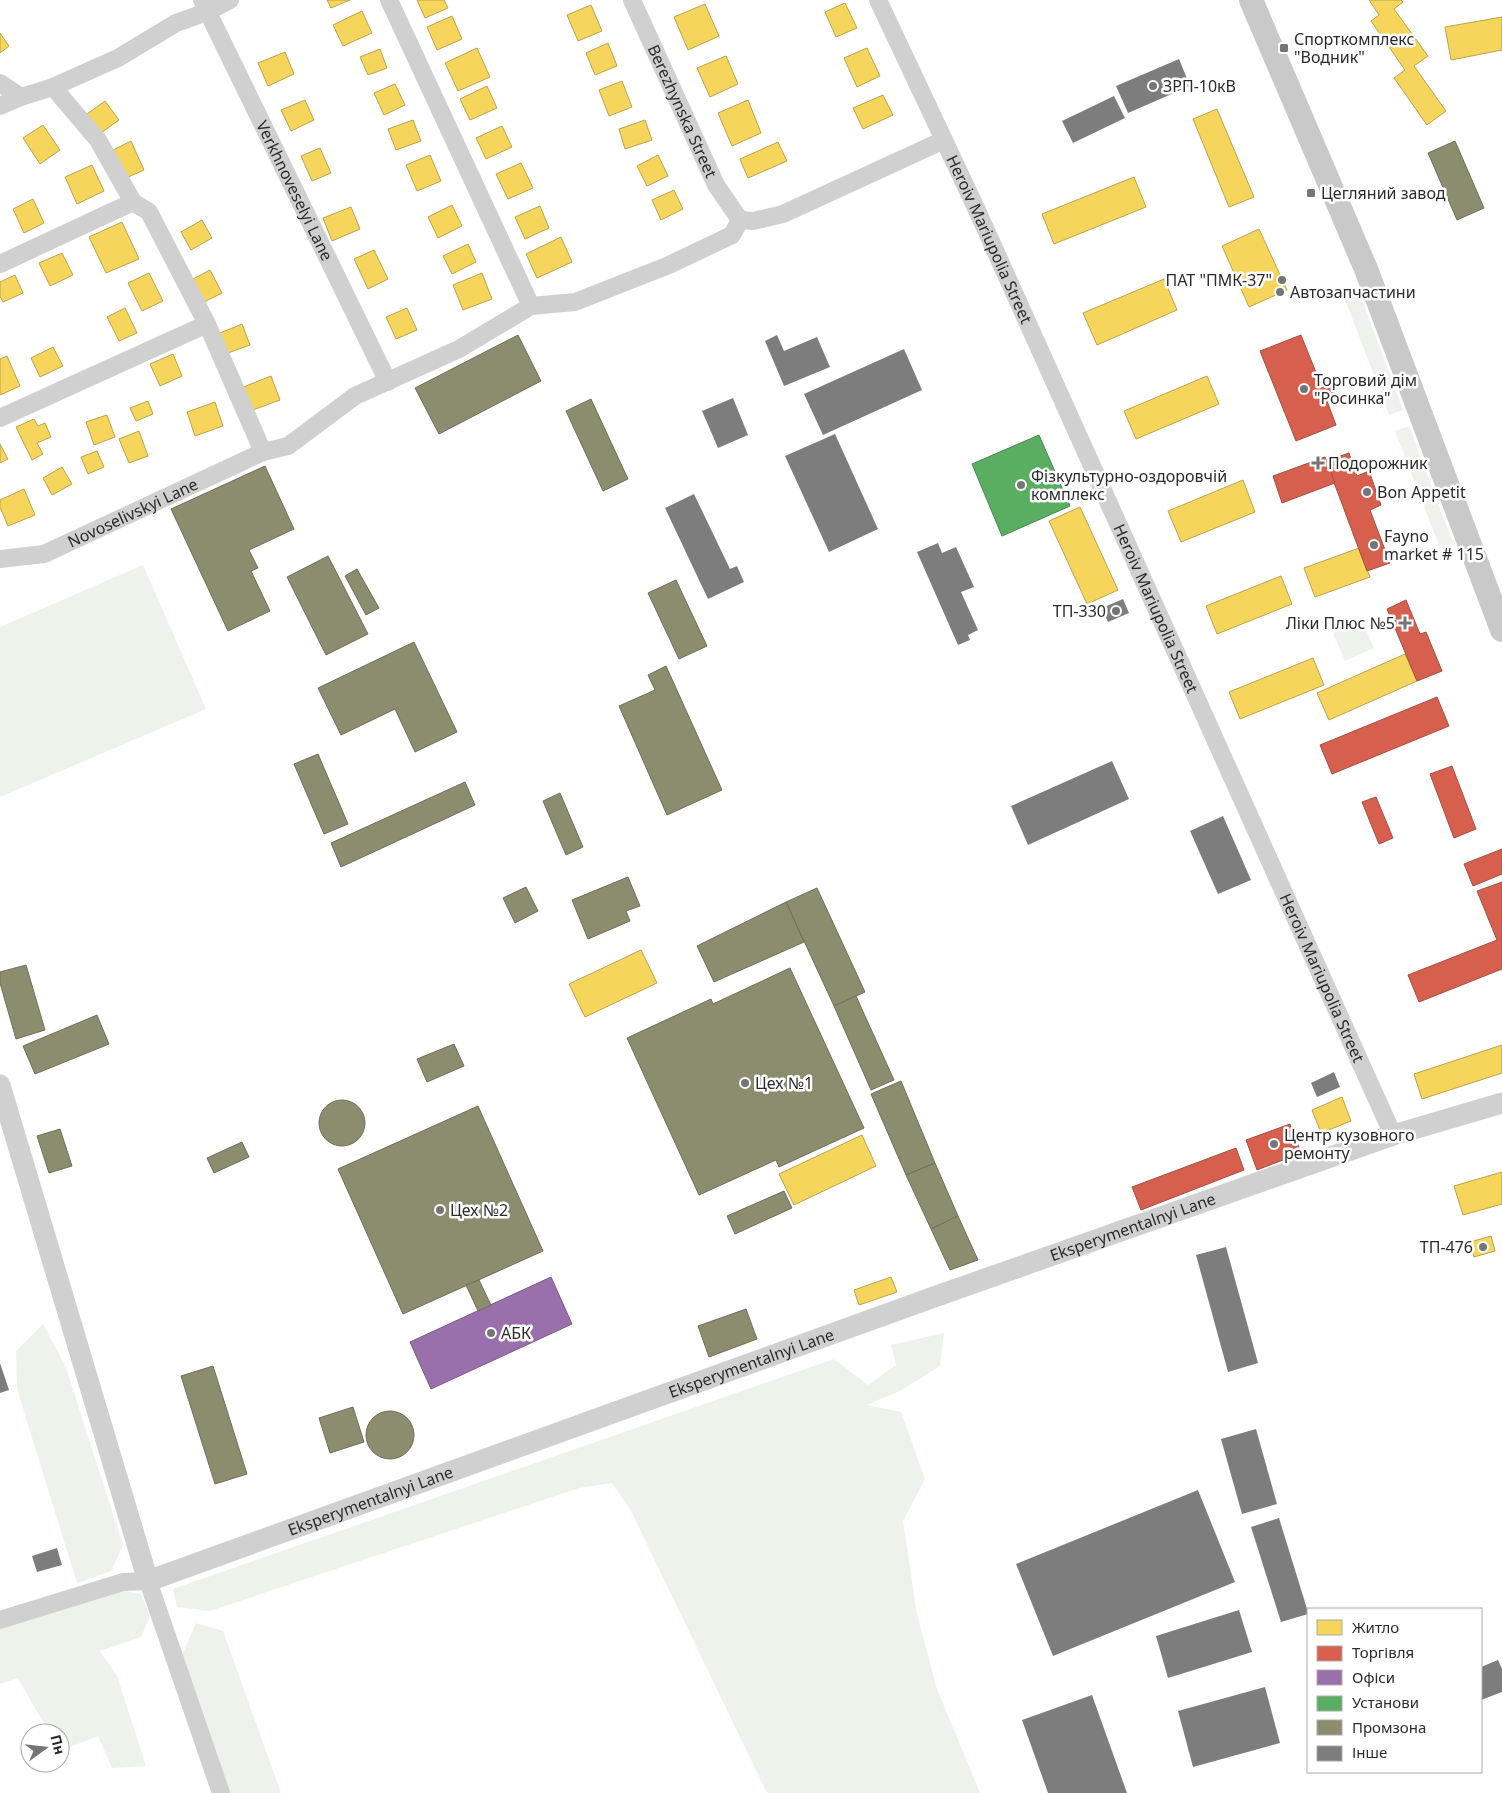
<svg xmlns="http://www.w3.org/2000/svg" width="1502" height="1793" font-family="'Noto Sans',sans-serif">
<rect width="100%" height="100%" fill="#fff"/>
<g fill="#edf3ea">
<path d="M1358,289L1403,410L1389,415L1343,294Z"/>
<path d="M1409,426L1453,543L1440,548L1395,431Z"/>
<path d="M143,565L206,709L0,797V627Z"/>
<path d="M1362,621L1374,648L1345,661L1333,633Z"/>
<path d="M43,1324L66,1368L123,1545L111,1571L77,1583L17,1389L16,1351Z"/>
<path d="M944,1333L940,1366L900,1391L866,1405L901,1412L925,1479L903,1521L917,1614L937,1689L980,1793H767L630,1509L612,1483L579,1488L210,1611L177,1607L173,1589L834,1359L868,1385L896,1365L891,1345Z"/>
<path d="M119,1590L141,1594L150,1616L141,1637L100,1651L117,1676L146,1766L112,1768L98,1736L60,1751V1733H49L18,1678L0,1684V1625Z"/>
<path d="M196,1623L223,1631L281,1793H226L180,1660Z"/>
</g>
<g fill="#f6d55c" stroke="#b9a24d">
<path d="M327,0H350L331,8Z"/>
<path d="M417,0H444L448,8L425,18Z"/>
<path d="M1369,0H1401L1403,2L1394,9L1428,56L1414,66L1446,111L1427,125L1394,78L1405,70L1371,21L1379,15Z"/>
<path d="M845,3L857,28L836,37L825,12Z"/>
<path d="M705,4L719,36L688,50L674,17Z"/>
<path d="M591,5L602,31L578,41L567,15Z"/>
<path d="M362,11L372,33L343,46L333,25Z"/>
<path d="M452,16L462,39L437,50L427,27Z"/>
<path d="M1502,17V50L1451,60L1445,27Z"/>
<path d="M0,33L9,46L0,53Z"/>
<path d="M608,43L617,66L595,75L586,53Z"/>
<path d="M477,48L490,77L458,91L445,63Z"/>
<path d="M867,48L880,76L857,87L844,58Z"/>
<path d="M380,49L387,68L368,75L360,57Z"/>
<path d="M285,52L294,74L268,86L258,63Z"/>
<path d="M726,56L738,84L710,97L697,68Z"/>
<path d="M622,81L632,107L609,116L599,90Z"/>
<path d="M395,84L405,105L384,115L374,93Z"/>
<path d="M487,86L497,108L470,120L460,99Z"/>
<path d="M883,95L893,115L863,129L853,108Z"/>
<path d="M305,100L314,120L291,131L281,110Z"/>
<path d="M748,100L761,133L732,146L718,113Z"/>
<path d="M105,101L119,120L101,133L87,114Z"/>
<path d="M1217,109L1254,197L1229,207L1193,119Z"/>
<path d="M413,120L421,141L396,150L388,129Z"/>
<path d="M645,120L652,140L625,149L619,129Z"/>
<path d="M43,125L60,150L40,164L23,138Z"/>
<path d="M502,126L512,147L486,159L476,138Z"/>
<path d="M131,141L144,170L126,178L113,150Z"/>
<path d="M778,142L787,161L748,178L740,159Z"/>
<path d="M320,148L331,173L312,181L301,156Z"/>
<path d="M430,155L441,181L417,191L406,165Z"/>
<path d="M658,155L668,176L647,186L637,166Z"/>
<path d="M521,163L533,188L508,199L496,174Z"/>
<path d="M92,165L104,191L77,204L65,177Z"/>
<path d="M1134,177L1146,207L1054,244L1042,214Z"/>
<path d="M674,190L683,209L661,220L652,200Z"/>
<path d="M33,199L44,223L24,233L13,209Z"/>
<path d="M452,205L462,226L438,238L428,217Z"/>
<path d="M540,206L549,228L525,239L515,217Z"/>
<path d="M351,207L360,229L332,241L323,218Z"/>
<path d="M202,220L212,238L191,250L181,232Z"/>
<path d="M122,222L139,259L106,273L89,237Z"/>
<path d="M1259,229L1287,290L1249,307L1222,246Z"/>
<path d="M561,237L572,262L537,278L526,254Z"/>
<path d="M468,244L476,262L452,274L443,256Z"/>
<path d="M374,250L388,279L368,289L354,259Z"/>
<path d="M62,253L73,275L50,286L39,263Z"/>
<path d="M210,270L222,293L202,303L191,280Z"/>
<path d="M149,273L163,301L142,311L128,283Z"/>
<path d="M482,273L492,299L463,310L453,285Z"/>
<path d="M15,275L23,293L3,302L0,296V282Z"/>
<path d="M1164,279L1177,310L1097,345L1083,313Z"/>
<path d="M125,308L137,333L119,341L107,317Z"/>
<path d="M407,308L417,330L396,339L386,317Z"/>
<path d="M242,324L250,345L228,353L220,333Z"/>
<path d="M53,347L63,366L40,377L31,358Z"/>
<path d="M173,354L182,376L160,386L150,364Z"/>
<path d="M7,356L20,386L0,395V359Z"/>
<path d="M271,376L280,400L250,411L241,388Z"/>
<path d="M1207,376L1219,404L1136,439L1124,411Z"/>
<path d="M148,401L153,414L136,421L130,408Z"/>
<path d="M215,402L223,426L195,436L187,412Z"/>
<path d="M107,415L115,437L94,445L86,422Z"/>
<path d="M34,419L38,426L45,423L51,437L37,443L43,454L32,460L16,427Z"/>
<path d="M139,431L148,456L129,463L119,439Z"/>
<path d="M0,444L8,459L0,463Z"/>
<path d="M97,451L104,467L88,474L81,457Z"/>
<path d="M62,467L72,484L52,495L43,478Z"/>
<path d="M1243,480L1255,512L1181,542L1168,511Z"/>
<path d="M24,489L35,515L8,526L0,507V500Z"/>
<path d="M1080,507L1118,590L1087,604L1049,521Z"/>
<path d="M1359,548L1370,577L1315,597L1304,568Z"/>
<path d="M1281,576L1292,604L1217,634L1206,606Z"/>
<path d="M1405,654L1417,681L1329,720L1317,693Z"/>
<path d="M1313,658L1324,685L1240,719L1229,692Z"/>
<path d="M641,950L657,983L585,1017L569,984Z"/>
<path d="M1502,1045V1073L1422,1099L1414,1074Z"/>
<path d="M1342,1097L1351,1121L1321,1133L1312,1110Z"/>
<path d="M862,1135L876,1166L794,1205L779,1174Z"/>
<path d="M1502,1172V1204L1463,1215L1454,1186Z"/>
<path d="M1491,1236L1495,1251L1474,1257L1470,1242Z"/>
<path d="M891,1277L897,1292L859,1305L854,1290Z"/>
</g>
<g fill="#d6604d" stroke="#a35043">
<path d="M1301,335L1319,380L1328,377L1336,397L1327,401L1336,425L1296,441L1260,351Z"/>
<path d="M1349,453L1357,476L1369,471L1381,505L1370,510L1390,563L1367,571L1326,461Z"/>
<path d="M1325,457L1335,483L1282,503L1273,476Z"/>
<path d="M1406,600L1420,634L1426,632L1442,671L1417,681L1387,609Z"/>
<path d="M1437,697L1449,726L1332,774L1320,745Z"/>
<path d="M1452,766L1476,829L1454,838L1430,774Z"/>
<path d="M1376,797L1393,838L1379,844L1362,802Z"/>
<path d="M1502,849V874L1473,886L1464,864Z"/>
<path d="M1502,882V969L1419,1002L1408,975L1497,940L1477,891Z"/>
<path d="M1290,1124L1301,1153L1257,1170L1246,1140Z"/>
<path d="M1236,1148L1244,1170L1141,1210L1132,1187Z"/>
</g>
<path fill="#9970ab" stroke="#785b85" d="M551,1277L572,1324L431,1389L410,1342Z"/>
<path fill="#5aae61" stroke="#4c8751" d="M1039,435L1070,506L1002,536L972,464Z"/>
<g fill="#8c8c6e" stroke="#6f6f5a">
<path d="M1455,141L1484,208L1457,220L1428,153Z"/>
<path d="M518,335L541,381L439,434L415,388Z"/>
<path d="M591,399L628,479L603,491L566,411Z"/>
<path d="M265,466L294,529L249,550L258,568L251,571L270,611L228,631L171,509Z"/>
<path d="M328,556L368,634L326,655L287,577Z"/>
<path d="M357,569L379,608L366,615L345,576Z"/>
<path d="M676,580L707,646L679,659L648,593Z"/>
<path d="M414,642L457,732L415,752L395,709L341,735L318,688Z"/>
<path d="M666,666L722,790L667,815L619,706L655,690L648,675Z"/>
<path d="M318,754L348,824L324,834L294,764Z"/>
<path d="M465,782L475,805L341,867L331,843Z"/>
<path d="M560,793L583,847L566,855L543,801Z"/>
<path d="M628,877L640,906L626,911L630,921L588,939L572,900Z"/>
<path d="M526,887L538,911L515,923L503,898Z"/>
<path d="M817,888L865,992L834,1006L786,902Z"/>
<path d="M786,902L804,942L714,982L697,946Z"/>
<path d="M26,965L45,1030L16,1039L0,983V972Z"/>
<path d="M790,968L864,1128L779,1167L776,1160L699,1195L627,1038L711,999L713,1004Z"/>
<path d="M856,996L894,1080L871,1090L834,1006Z"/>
<path d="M97,1015L109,1044L35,1074L23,1046Z"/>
<path d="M454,1044L464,1066L427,1082L417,1059Z"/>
<path d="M901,1081L935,1163L906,1175L871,1094Z"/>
<circle cx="342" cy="1123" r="23"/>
<path d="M478,1106L543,1251L403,1314L338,1169Z"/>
<path d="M60,1129L72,1166L49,1173L37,1136Z"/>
<path d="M242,1142L249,1157L214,1173L207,1158Z"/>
<path d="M935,1163L958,1216L931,1229L906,1175Z"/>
<path d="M784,1191L792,1208L735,1234L727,1216Z"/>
<path d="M958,1216L978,1260L950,1270L931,1229Z"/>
<path d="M479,1280L491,1305L478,1311L466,1285Z"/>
<path d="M746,1309L757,1339L709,1357L698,1326Z"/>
<path d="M213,1366L247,1474L215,1484L181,1376Z"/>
<path d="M353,1407L364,1442L330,1453L319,1418Z"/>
<circle cx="390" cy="1435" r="24"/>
</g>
<g fill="#7d7d7d">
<path d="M1179,59L1190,86L1128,113L1116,86Z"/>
<path d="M1114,96L1125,118L1073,143L1062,121Z"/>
<path d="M777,335L784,351L817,337L830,367L784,386L765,341Z"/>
<path d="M904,349L922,390L823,435L804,394Z"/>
<path d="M733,398L748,435L718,448L702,411Z"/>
<path d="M835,434L878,529L829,552L785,456Z"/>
<path d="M694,494L730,569L737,566L744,582L708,599L665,508Z"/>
<path d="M938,543L942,553L956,547L974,587L961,592L978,630L968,635L970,640L958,645L917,552Z"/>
<path d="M1123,599L1129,613L1108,622L1102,608Z"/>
<path d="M1112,761L1129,799L1028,845L1011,806Z"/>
<path d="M1223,816L1251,880L1218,894L1190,831Z"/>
<path d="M1334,1072L1340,1087L1317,1097L1311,1083Z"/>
<path d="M1226,1247L1258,1363L1228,1372L1196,1255Z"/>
<path d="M0,1363L9,1390L0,1393Z"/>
<path d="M1256,1429L1277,1504L1242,1514L1221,1439Z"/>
<path d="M1198,1490L1235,1582L1053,1656L1016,1564Z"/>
<path d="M1279,1518L1308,1612V1614L1281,1622L1251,1527Z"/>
<path d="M57,1548L62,1565L37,1572L32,1556Z"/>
<path d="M1239,1610L1252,1652L1168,1678L1156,1636Z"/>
<path d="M1498,1660L1502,1669V1692L1481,1700V1667Z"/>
<path d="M1265,1687L1280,1743L1193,1767L1178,1711Z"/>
<path d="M1092,1695L1127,1793H1048L1022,1720Z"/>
</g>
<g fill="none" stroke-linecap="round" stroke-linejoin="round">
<g stroke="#d0d0d0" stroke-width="18">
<path id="s1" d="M202,0L388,382"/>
<path d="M389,0L531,306"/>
<path id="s2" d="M632,0L716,185L740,220"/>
<path id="s3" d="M878,0L976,208L1393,1135"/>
<path d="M0,83L21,97"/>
<path d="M53,87L98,140L133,202L149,212L207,324L263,452"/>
<path d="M0,106L21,97L53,87L118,58L176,23L207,12L230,0"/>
<path d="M0,264L133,202"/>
<path d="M0,418L207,324"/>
<path id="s4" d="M0,559L44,554L263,452L288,446L355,396L459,349L531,306L575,302L669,265L732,235L740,220L753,221L783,214L944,140"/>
<path d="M0,1620L123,1582L148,1581L221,1793"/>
</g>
<path stroke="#d0d0d0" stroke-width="21" id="s5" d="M0,1085L148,1581L934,1297L1393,1135L1502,1103"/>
<path stroke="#c9c9c9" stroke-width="24" d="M1251,0L1366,269L1502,630"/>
</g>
<g fill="#757575" stroke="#fff" stroke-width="2">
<rect x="1279" y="43" width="10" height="10" rx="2.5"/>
<circle cx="1153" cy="86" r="5"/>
<rect x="1306" y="188" width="10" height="10" rx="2.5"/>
<circle cx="1282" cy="280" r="5"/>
<circle cx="1280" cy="292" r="5"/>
<circle cx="1304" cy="389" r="5"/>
<path d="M1315.5 455.5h5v5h5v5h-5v5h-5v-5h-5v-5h5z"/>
<circle cx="1021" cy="485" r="5"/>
<circle cx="1367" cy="492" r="5"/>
<circle cx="1374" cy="545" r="5"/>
<circle cx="1116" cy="611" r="5"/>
<path d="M1402.5 615.5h5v5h5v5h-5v5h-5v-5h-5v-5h5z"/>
<circle cx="745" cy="1083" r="5"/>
<circle cx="1274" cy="1144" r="5"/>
<circle cx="440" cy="1210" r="5"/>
<circle cx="1483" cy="1247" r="5"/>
<circle cx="491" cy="1333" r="5"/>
</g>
<g text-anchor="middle" stroke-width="5" stroke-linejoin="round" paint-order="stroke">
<g font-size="16" fill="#2b2b2b" stroke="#fff" text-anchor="start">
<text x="1294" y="45">Спорткомплекс<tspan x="1294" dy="18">"Водник"</tspan></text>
<text x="1163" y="92">ЗРП-10кВ</text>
<text x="1321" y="199">Цегляний завод</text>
<text x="1272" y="286" text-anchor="end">ПАТ "ПМК-37"</text>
<text x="1290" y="298">Автозапчастини</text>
<text x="1314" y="386">Торговий дім<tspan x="1314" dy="18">"Росинка"</tspan></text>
<text x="1328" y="469">Подорожник</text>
<text x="1031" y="482">Фізкультурно-оздоровчій<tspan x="1031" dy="18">комплекс</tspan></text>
<text x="1377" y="498">Bon Appetit</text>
<text x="1384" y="542">Fayno<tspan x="1384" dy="18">market # 115</tspan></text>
<text x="1106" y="617" text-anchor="end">ТП-330</text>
<text x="1395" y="629" text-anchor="end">Ліки Плюс №5</text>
<text x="755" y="1089">Цех №1</text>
<text x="1284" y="1141">Центр кузовного<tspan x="1284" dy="18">ремонту</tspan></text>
<text x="450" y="1216">Цех №2</text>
<text x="1473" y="1253" text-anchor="end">ТП-476</text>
<text x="501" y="1339">АБК</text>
</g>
<g font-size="16" fill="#2b2b2b" stroke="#fff">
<text dy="6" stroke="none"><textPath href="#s2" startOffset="122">Berezhynska Street</textPath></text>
<text dy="6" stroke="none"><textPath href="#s1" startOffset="212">Verkhnoveselyi Lane</textPath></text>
<text dy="6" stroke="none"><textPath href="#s3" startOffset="264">Heroiv Mariupolia Street</textPath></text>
<text dy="6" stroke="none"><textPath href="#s4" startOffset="142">Novoselivskyi Lane</textPath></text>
<text dy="6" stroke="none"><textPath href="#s3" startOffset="669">Heroiv Mariupolia Street</textPath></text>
<text dy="6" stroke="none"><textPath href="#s3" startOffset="1074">Heroiv Mariupolia Street</textPath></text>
<text dy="6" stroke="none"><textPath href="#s5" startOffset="1564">Eksperymentalnyi Lane</textPath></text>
<text dy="6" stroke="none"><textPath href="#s5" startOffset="1159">Eksperymentalnyi Lane</textPath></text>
<text dy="6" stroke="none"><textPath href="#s5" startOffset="754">Eksperymentalnyi Lane</textPath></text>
</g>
</g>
<rect x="1307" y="1608" width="175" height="165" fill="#ffffff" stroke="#aaaaaa"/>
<rect x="1317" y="1620" width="25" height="15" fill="#f6d55c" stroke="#aaaaaa"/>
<text x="1352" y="1633" font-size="15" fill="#2b2b2b">Житло</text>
<rect x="1317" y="1646" width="25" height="15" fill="#d6604d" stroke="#aaaaaa"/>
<text x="1352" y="1658" font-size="15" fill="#2b2b2b">Торгівля</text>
<rect x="1317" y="1670" width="25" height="15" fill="#9970ab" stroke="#aaaaaa"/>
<text x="1352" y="1683" font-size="15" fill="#2b2b2b">Офіси</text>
<rect x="1317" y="1696" width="25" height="15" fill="#5aae61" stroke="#aaaaaa"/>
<text x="1352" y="1708" font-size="15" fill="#2b2b2b">Установи</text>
<rect x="1317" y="1720" width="25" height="15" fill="#8c8c6e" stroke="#aaaaaa"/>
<text x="1352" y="1733" font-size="15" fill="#2b2b2b">Промзона</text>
<rect x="1317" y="1746" width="25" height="15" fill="#7d7d7d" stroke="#aaaaaa"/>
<text x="1352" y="1758" font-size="15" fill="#2b2b2b">Інше</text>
<g transform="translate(45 1748) rotate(75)"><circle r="24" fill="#ffffff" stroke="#aaaaaa"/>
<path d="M0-4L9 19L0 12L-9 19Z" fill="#757575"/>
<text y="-8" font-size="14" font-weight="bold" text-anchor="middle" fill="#2b2b2b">Пн</text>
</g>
</svg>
